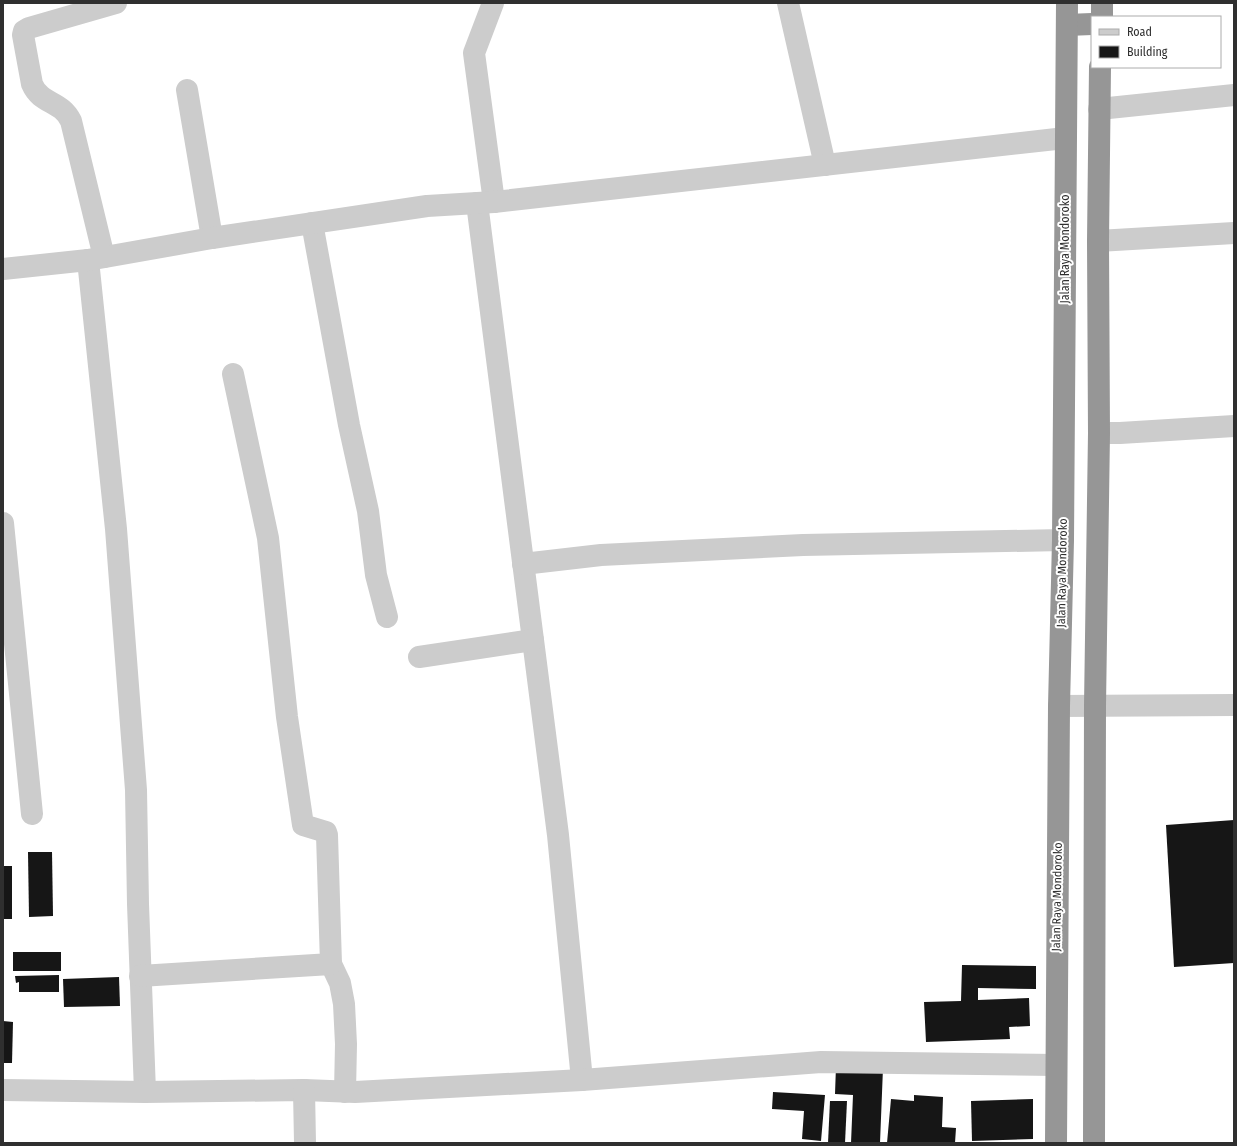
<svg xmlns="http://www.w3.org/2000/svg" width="1237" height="1146" font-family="'Fira Sans Condensed',sans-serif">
<rect width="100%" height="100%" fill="#fff"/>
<g fill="#161616">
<path d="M1234,820V963L1174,967L1166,825Z"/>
<path d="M28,852H52L53,916L29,917Z"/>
<rect x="3" y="866" width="9" height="53"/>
<rect x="13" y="952" width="48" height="19"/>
<path d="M962,965L1036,966V989L978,988V1000L1029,998L1030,1026L1009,1027L1010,1039L926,1042L924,1002L961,1001Z"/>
<path d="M59,975V992H19V982L16,983L15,976Z"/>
<path d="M119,977L120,1006L64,1007L63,979Z"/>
<path d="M3,1021L13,1022L12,1063H3Z"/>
<path d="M836,1066L883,1068L880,1143H851L853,1095L835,1094Z"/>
<path d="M773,1092L825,1095L821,1141L802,1139L804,1111L772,1109Z"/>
<path d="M914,1095L943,1097L942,1127L956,1128L955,1143H887L891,1099L914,1101Z"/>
<path d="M1033,1099V1139L972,1141L971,1101Z"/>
<path d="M830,1101H847L845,1143H828Z"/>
</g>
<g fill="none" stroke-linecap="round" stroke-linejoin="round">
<g stroke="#ccc" stroke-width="22">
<path d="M493,3L474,53L494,202"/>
<path d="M788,3L825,165"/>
<path d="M187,90L212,238"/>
<path d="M1099,109L1234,95"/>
<path d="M477,203L558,835L582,1080"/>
<path d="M312,223L349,425L368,511L376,575L387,617"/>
<path d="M1098,241L1234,233"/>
<path d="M104,257L71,121C61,100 41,105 32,84L23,35L24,31L29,28L116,3"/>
<path d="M88,260L116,529L136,790L138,904L145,1092"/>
<path d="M3,269L88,260L212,238L427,206L494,202L1065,138"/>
<path d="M1099,433H1120L1234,426"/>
<path d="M3,523L32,814"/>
<path d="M523,564L601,555L803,545L1063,540"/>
<path d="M419,657L533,640"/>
<path d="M1059,706L1234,705"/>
<path d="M331,964L340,983L344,1004L346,1044L345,1092"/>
<path d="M140,976L331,964L327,835L326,832L303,825L287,717L268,538L233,374"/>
<path d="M3,1090L145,1092L304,1090L355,1092L582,1080L821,1062L1056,1065"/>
<path d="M304,1090L305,1143"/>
</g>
<g stroke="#969696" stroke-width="22">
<path d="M1102,17V3"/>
<path d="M1067,25L1092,24"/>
<path d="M1056,1143L1059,706L1063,540L1067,3"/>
<path d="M1094,1143L1095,706L1099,433L1098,241L1100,67"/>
</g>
</g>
<g text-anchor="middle" stroke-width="4" stroke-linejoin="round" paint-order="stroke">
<g font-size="12" fill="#2f2f2f" stroke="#fff">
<text transform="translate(1065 249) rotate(-90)" y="4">Jalan Raya Mondoroko</text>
<text transform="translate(1062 573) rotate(-89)" y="4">Jalan Raya Mondoroko</text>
<text transform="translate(1057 897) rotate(-89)" y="4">Jalan Raya Mondoroko</text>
</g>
</g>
<rect width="1237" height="1146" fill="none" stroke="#2f2f2f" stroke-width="8"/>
<rect x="1091" y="16" width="130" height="52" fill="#ffffff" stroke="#acacac"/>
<rect x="1099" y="29" width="20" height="6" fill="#cccccc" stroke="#acacac"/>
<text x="1127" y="36" font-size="12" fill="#2f2f2f">Road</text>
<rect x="1099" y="46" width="20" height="12" fill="#161616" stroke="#acacac"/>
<text x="1127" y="56" font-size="12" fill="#2f2f2f">Building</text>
</svg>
